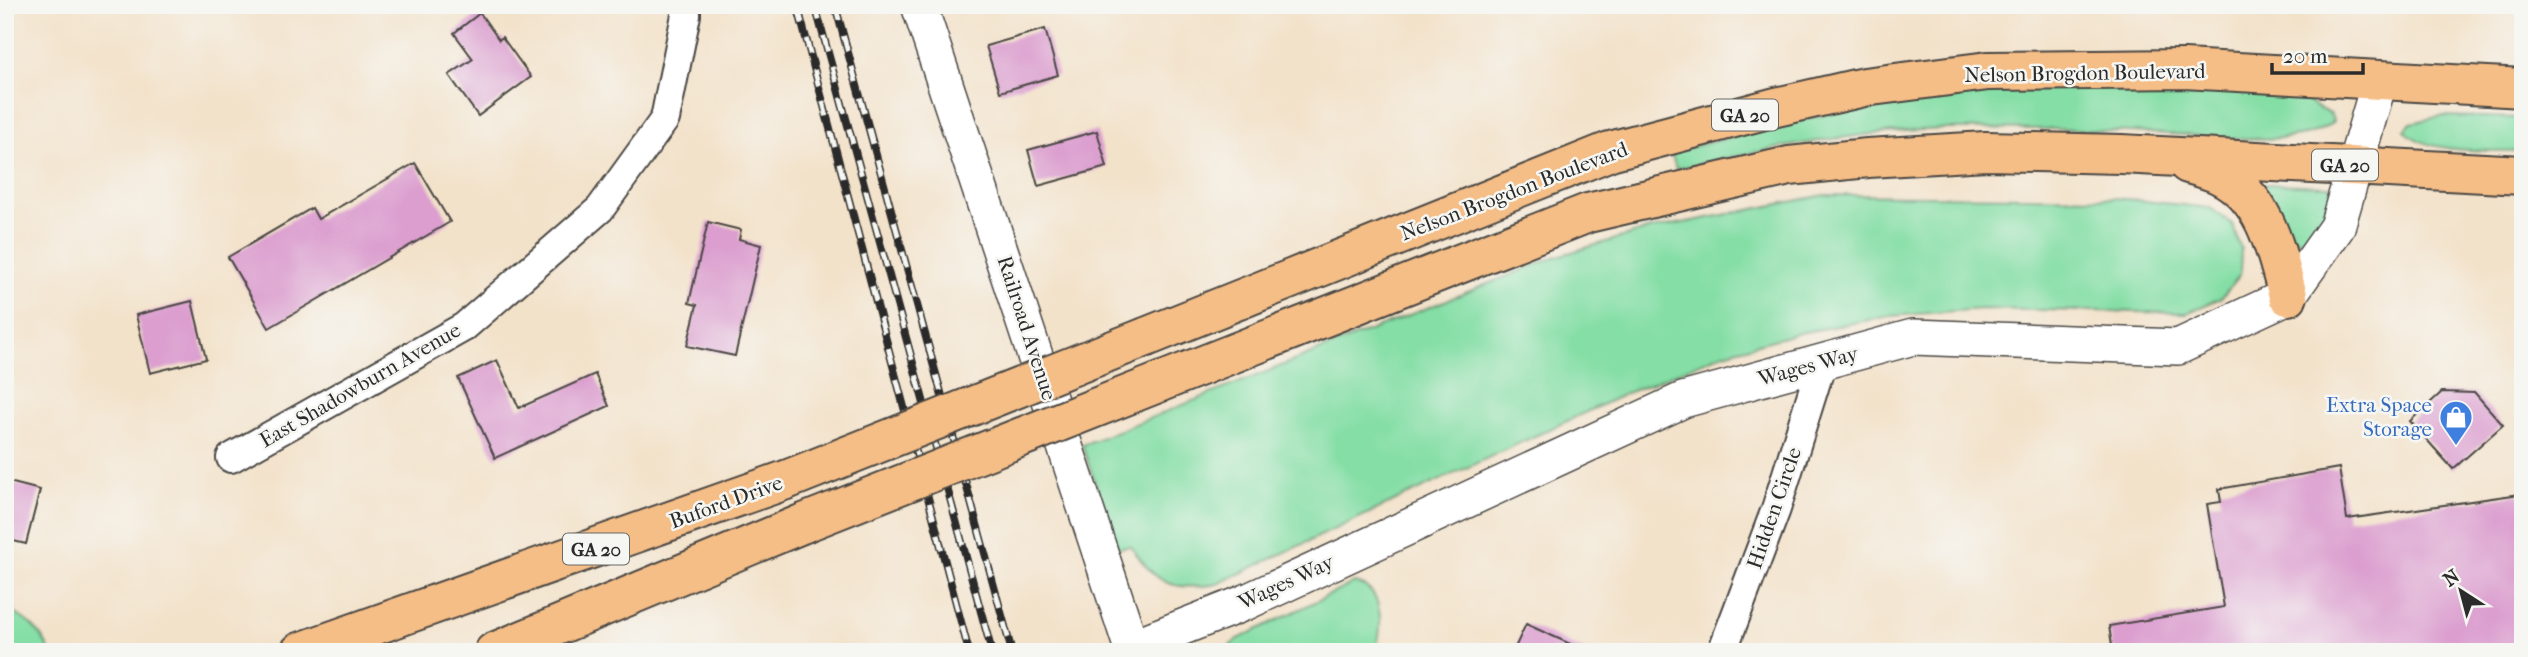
<svg xmlns="http://www.w3.org/2000/svg" width="2528" height="657" font-family="'IM FELL French Canon',serif">
<rect width="100%" height="100%" fill="#f6f6f2"/>
<filter id="ink" filterUnits="userSpaceOnUse"><feTurbulence type="fractalNoise" baseFrequency=".0143" numOctaves="2"/><feDisplacementMap in="SourceGraphic" scale="14" xChannelSelector="R" yChannelSelector="G"/><feConvolveMatrix kernelMatrix="1 2 1 2 8 2 1 2 1" color-interpolation-filters="sRGB"/></filter>
<filter id="wash" filterUnits="userSpaceOnUse"><feTurbulence type="fractalNoise" baseFrequency=".00686" numOctaves="4" result="noise"/><feDisplacementMap in="SourceGraphic" scale="28" xChannelSelector="R" yChannelSelector="G"/><feGaussianBlur stdDeviation="1.57" result="paint"/><feColorMatrix in="noise" values="0 0 0 0 0 0 0 0 0 0 0 0 0 0 0 0 0 1.4 0 .05"/><feComposite in="paint" operator="in"/></filter>
<g filter="url(#wash)">
<rect width="100%" height="100%" fill="#f3e2ca"/>
<g fill="#84dea5" stroke="#588468" stroke-width="2">
<path d="M2127,84L2293,94L2331,115L2333,121C2308,150 2205,135 2167,134C2095,130 2022,127 1949,129C1857,131 1765,149 1676,169L1671,152L1860,106L1996,89Z"/>
<path d="M2442,116L2523,118V151C2491,150 2425,155 2405,130L2411,123Z"/>
<path d="M2270,184L2329,186L2332,190V199L2308,246C2281,232 2275,211 2262,185Z"/>
<path d="M1825,195L2117,198L2210,208L2232,224L2241,249L2240,275L2221,298L2187,313L1982,309L1890,316L1799,333L1724,353L1625,394L1217,584C1172,592 1156,584 1131,546L1118,548L1082,445L1558,256L1647,230Z"/>
<path d="M1354,583C1385,587 1383,630 1375,652H1222L1238,639Z"/>
<path d="M5,607C25,619 41,629 50,652H5Z"/>
</g>
<g id="blocks">
<g fill="#db9ecf">
<path d="M480,13L499,40L502,37L531,77L478,116L449,75L473,59L454,33Z"/>
<path d="M1045,29L1058,75L1000,92L986,46Z"/>
<path d="M1097,131L1107,167L1038,186L1028,150Z"/>
<path d="M415,163L450,222L269,328L228,257L312,208L318,219Z"/>
<path d="M708,222L741,230L739,239L761,245L735,356L687,346L697,305L689,303Z"/>
<path d="M192,301L206,359L150,373L136,315Z"/>
<path d="M497,360L519,408L595,374L609,406L495,458L458,378Z"/>
<path d="M2442,392L2475,393L2503,425L2453,469L2410,421Z"/>
<path d="M2339,468L2347,519L2520,494L2523,512V652H2113L2109,626L2224,607L2207,504L2221,502L2219,489Z"/>
<path d="M5,481L40,490L26,544L5,539Z"/>
<path d="M1526,624L1588,652H1513Z"/>
</g>
</g>
</g>
<g filter="url(#ink)">
<use href="#blocks" fill-opacity="0" stroke="#494643" stroke-width="2"/>
<g fill="none" stroke-linecap="round" stroke-linejoin="round">
<defs>
<g id="minor">
<path d="M231,458L464,327L600,209L665,119L686,15V5"/>
<path d="M1722,652L1776,509L1822,362"/>
</g>
<g id="tertiary">
<path d="M919,5L1133,652"/>
<path d="M1132,647L1244,603L1683,400L1913,337L2178,347L2288,296L2337,227L2380,79"/>
</g>
<g id="trunk">
<path d="M2188,164C2199,167 2210,170 2220,175C2266,198 2276,251 2288,296"/>
<path d="M1146,337L1610,151L1772,108L1864,87L1988,71L2184,69L2523,88"/>
<path d="M1158,383L1588,213L1789,166L1868,158L1986,151L2121,154L2523,175"/>
<path d="M300,652L786,480"/>
<path d="M494,652L804,523"/>
</g>
</defs>
<use href="#minor" stroke="#494643" stroke-width="32"/>
<use href="#tertiary" stroke="#494643" stroke-width="38"/>
<use href="#trunk" stroke="#494643" stroke-width="42"/>
<use href="#minor" stroke="#fff" stroke-width="28"/>
<use href="#tertiary" stroke="#fff" stroke-width="35"/>
<use href="#trunk" stroke="#f6be87" stroke-width="38"/>
<defs>
<g id="rail">
<path d="M815,5L992,652"/>
<path d="M835,5L1012,652"/>
<path d="M798,8L969,652"/>
</g>
</defs>
<use href="#rail" stroke="#2b2b2b" stroke-width="8"/>
<use href="#rail" stroke="#f6f6f2" stroke-width="5" stroke-dasharray="16" stroke-linecap="butt"/>
<defs>
<g id="trunk-bridge">
<path d="M786,480L1146,337"/>
<path d="M804,523L1158,383"/>
</g>
</defs>
<use href="#trunk-bridge" stroke="#494643" stroke-width="42" stroke-linecap="butt"/>
<use href="#trunk-bridge" stroke="#f6be87" stroke-width="38"/>
</g>
</g>
<defs>
<symbol id="shop-pin" viewBox="-11 -11 22 30"><path d="M0 17L-7.5 6A9.5 9.5 0 1 1 7.5 6Z" fill="#3f7fe0" stroke="#f6f6f2"/><path d="M-5-2.5h2.3a2.7 3.5 0 0 1 5.4 0H5L5.5 6h-11ZM-1.5-2.5h3a1.5 2.3 0 0 0-3 0Z" fill="#fff"/></symbol>
</defs>
<g fill-rule="evenodd">
<use href="#shop-pin" x="2437" y="398" width="38" height="52"/>
</g>
<g text-anchor="middle" stroke-width="5" stroke-linejoin="round" paint-order="stroke">
<g fill="#f6f6f2" stroke="#686867" stroke-width="2">
<rect x="1712" y="99.5" width="66" height="31" rx="5"/>
<rect x="2312" y="149.5" width="66" height="31" rx="5"/>
<rect x="563" y="533.5" width="66" height="31" rx="5"/>
</g>
<g font-size="19" font-weight="bold" fill="#2b2b2b">
<text x="1745" y="122">GA 20</text>
<text x="2345" y="172">GA 20</text>
<text x="596" y="556">GA 20</text>
</g>
<g font-size="21" fill="#2b2b2b" stroke="#f6f6f2">
<text transform="translate(2085 73) rotate(-1)" y="7">Nelson Brogdon Boulevard</text>
<text transform="translate(1514 191) rotate(-21)" y="7">Nelson Brogdon Boulevard</text>
<text transform="translate(1027 328) rotate(72)" y="7">Railroad Avenue</text>
<text transform="translate(1808 366) rotate(-15)" y="7">Wages Way</text>
<text transform="translate(360 385) rotate(-30)" y="7">East Shadowburn Avenue</text>
<text transform="translate(726 502) rotate(-20)" y="7">Buford Drive</text>
<text transform="translate(1774 508) rotate(-71)" y="7">Hidden Circle</text>
<text transform="translate(1286 582) rotate(-25)" y="7">Wages Way</text>
</g>
<g font-size="21" fill="#366cbe" stroke="#f6f6f2" text-anchor="end">
<text x="2432" y="412">Extra Space<tspan x="2432" dy="24">Storage</tspan></text>
</g>
</g>
<rect width="2528" height="657" fill="none" stroke="#f6f6f2" stroke-width="28"/>
<g transform="translate(2461 591) rotate(324)" stroke="#f6f6f2" stroke-width="5" paint-order="stroke">
<path d="M0-5L12 26L0 18L-12 26Z" fill="#2b2b2b"/>
<text y="-10" font-size="19" font-weight="bold" text-anchor="middle" fill="#2b2b2b">N</text>
</g>
<path d="M2272 63v10h91v-10" fill="none" stroke="#2b2b2b" stroke-width="3.5"/>
<text x="2283" y="63" font-size="21" fill="#2b2b2b" stroke="#f6f6f2" stroke-width="5" paint-order="stroke">20 m</text>
</svg>
